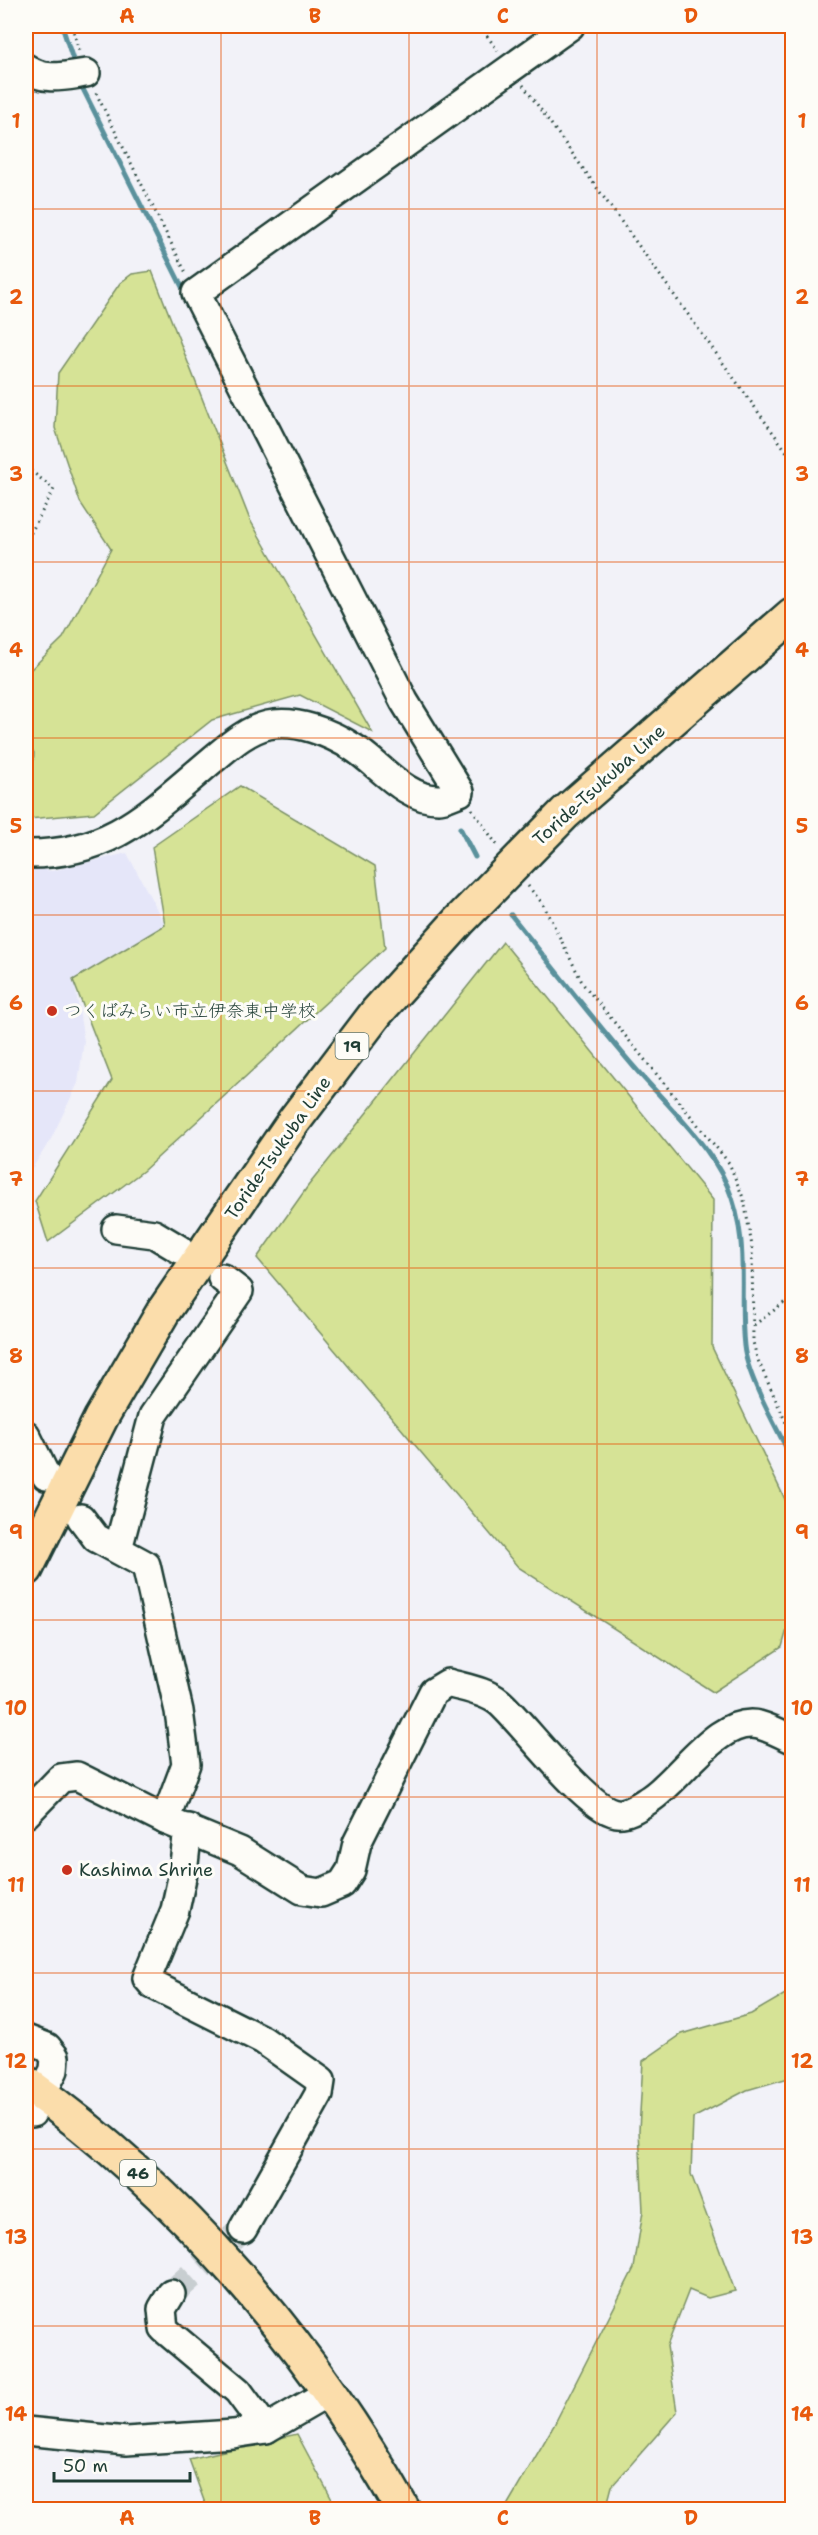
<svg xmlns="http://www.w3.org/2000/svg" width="818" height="2535" font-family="'Shantell Sans','Klee One',sans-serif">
<rect width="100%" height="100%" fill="#f2f2f8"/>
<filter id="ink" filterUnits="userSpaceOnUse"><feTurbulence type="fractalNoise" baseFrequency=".0167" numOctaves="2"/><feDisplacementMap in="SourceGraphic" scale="12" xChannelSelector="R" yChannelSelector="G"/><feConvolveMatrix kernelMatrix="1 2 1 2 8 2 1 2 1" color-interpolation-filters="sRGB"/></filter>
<g filter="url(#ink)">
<path fill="#e5e6f9" d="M127,853L165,925L74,980L84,1041L78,1083L51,1139L26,1178V867L52,871Z"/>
<g fill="#d6e396" stroke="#7a9065" stroke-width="1.5">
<path d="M152,271L250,520L372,732L300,695L212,720L94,813L29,819L34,753L26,739V674L63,638L111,549L80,502L55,428L58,373L120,283L132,274Z"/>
<path d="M240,786L375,866L385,948L143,1171L48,1242L35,1201L112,1080L73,980L165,925L152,847Z"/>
<path d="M503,942L713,1200L712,1347L792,1514V1612L782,1647L713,1692L518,1567L257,1258L308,1186Z"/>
<path d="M792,1990V2077L747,2090L693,2118L691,2174L735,2291L708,2298L689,2290L667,2346L677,2412L612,2486L606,2509H505L553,2427L634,2268L643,2211L639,2130L643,2061L682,2034L751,2014Z"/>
<path d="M297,2434L337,2509H207L189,2459Z"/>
</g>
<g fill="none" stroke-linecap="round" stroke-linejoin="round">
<g stroke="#5a919c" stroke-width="5">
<path d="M62,26L75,66"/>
<path d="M79,81L186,295"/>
<path d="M460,828L475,857"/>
<path d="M511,915C552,966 592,1018 634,1067C664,1102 708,1142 727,1185C751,1240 738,1291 744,1346C747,1377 778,1430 792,1459"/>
</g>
<path stroke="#c8ced1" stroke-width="27" stroke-dasharray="27 14" stroke-linecap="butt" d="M171,2294L243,2229"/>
<defs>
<g id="minor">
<path d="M26,68C44,82 65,76 86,73"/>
<path d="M26,854C111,855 149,813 211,761C227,748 246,730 268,725C296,719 331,733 354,748C379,764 406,800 439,799C445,799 454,794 460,792L404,701L196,293L570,26"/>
<path d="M116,1229L154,1234L179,1249"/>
<path d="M26,1435L46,1476"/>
<path d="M81,1518L96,1538L146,1565L179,1711L186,1764L165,1820"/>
<path d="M118,1549L153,1416L239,1291L222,1278"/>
<path d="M26,1814L61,1778L77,1776L165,1820L240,1851L302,1890L321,1893L342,1884L351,1870L357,1843L433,1692L448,1683C464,1688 486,1691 499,1702C523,1722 592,1818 622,1813C632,1812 642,1804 650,1799C681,1779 719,1715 759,1725C770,1728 782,1734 792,1739"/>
<path d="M188,1828L183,1873L175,1910L147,1978L153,1985L263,2040L321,2081L319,2094L243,2229"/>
<path d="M26,2039L47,2047L55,2057L54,2070L32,2113"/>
<path d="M171,2294L162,2309L164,2329L238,2391L266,2429"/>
<path d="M26,2431L126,2441L233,2434L266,2429L330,2392"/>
</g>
<g id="major">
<path d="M26,1569L101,1418L163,1312L294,1121L377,1012L459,921L565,813L792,615"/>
<path d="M26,2083C180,2192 310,2344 403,2510"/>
</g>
</defs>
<use href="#minor" stroke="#1f3d34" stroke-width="32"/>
<use href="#major" stroke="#1f3d34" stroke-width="38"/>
<g stroke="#1f3d34" stroke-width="3" stroke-dasharray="1.5 4.5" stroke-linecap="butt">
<path d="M72,26L79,51"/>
<path d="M480,26L498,51"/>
<path d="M523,85L792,459"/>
<path d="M96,93L186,273"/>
<path d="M26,467L54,489L26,542"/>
<path d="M472,809L497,845"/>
<path d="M528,886L543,904L583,984L729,1163L744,1200L752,1246L753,1342L757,1358L792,1436"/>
<path d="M754,1325L792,1297"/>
</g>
<use href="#minor" stroke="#fdfcf7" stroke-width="27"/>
<use href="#major" stroke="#fbddab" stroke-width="33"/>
</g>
</g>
<path fill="none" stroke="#e8590c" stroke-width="1.5" stroke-opacity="0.55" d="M221,26V2510M409,26V2510M597,26V2510M26,209H792M26,386H792M26,562H792M26,738H792M26,915H792M26,1091H792M26,1268H792M26,1444H792M26,1620H792M26,1797H792M26,1973H792M26,2149H792M26,2326H792"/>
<g fill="#c8321e" stroke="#fdfcf7" stroke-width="2">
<circle cx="52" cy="1011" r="6"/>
<circle cx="67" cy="1870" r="6"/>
</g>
<g text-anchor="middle" stroke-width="6" stroke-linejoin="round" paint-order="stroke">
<g fill="#fdfcf7" stroke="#62766e" stroke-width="1.5">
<rect x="335.5" y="1033" width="33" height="26" rx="4.5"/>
<rect x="120" y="2160" width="36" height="26" rx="4.5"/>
</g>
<g font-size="16" font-weight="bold" fill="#1f3d34">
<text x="352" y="1052">19</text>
<text x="138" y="2179">46</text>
</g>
<g font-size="18" fill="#1f3d34" stroke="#fdfcf7">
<text transform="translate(599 785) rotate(-42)" y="6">Toride-Tsukuba Line</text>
<text transform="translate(278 1148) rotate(-55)" y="6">Toride-Tsukuba Line</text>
</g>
<g font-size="18" fill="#1f3d34" stroke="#fdfcf7" text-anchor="start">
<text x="64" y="1017">つくばみらい市立伊奈東中学校</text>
<text x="79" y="1876">Kashima Shrine</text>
</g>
</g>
<rect width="818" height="2535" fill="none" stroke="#fdfcf7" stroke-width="66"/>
<path d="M54 2472v9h136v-9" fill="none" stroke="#1f3d34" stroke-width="3"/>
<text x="63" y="2472" font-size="18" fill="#1f3d34" stroke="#fdfcf7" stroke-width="4.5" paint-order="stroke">50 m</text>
<rect x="33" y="33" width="752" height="2469" fill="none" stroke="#e8590c" stroke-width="2"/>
<g font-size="20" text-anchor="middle" font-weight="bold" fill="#e8590c">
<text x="127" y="23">A</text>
<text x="315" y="23">B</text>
<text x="503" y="23">C</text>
<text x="691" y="23">D</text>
<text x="16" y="128">1</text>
<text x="802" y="128">1</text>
<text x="16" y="304">2</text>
<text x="802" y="304">2</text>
<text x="16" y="481">3</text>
<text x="802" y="481">3</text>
<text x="16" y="657">4</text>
<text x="802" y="657">4</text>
<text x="16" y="833">5</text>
<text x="802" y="833">5</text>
<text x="16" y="1010">6</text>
<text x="802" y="1010">6</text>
<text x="16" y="1186">7</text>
<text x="802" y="1186">7</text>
<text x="16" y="1363">8</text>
<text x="802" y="1363">8</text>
<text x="16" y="1539">9</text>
<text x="802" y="1539">9</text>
<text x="16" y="1715">10</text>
<text x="802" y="1715">10</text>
<text x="16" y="1892">11</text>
<text x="802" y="1892">11</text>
<text x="16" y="2068">12</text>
<text x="802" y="2068">12</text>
<text x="16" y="2244">13</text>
<text x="802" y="2244">13</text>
<text x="16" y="2421">14</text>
<text x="802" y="2421">14</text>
<text x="127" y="2525">A</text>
<text x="315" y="2525">B</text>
<text x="503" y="2525">C</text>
<text x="691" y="2525">D</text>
</g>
</svg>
